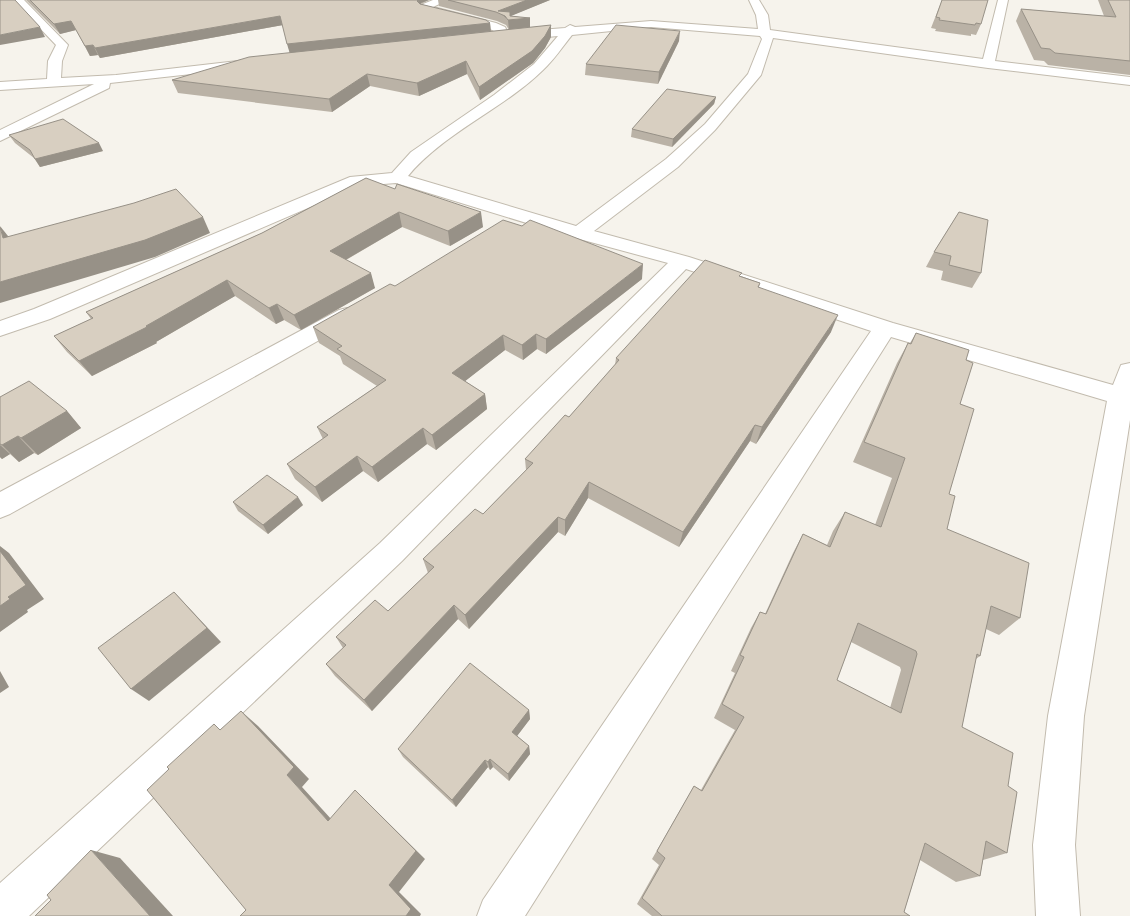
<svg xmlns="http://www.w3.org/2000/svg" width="1130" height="916" font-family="'Exo 2',sans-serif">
<rect width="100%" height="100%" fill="#f6f3ec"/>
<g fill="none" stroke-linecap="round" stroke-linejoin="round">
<defs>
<g id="street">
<path d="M13,0H24L68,45L62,61L61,78L116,75L255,59L262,63L255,67L110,83L109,88L0,141V130L94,84L0,90V82L47,79L48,61L56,45Z"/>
<path d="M433,0H448L433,7L496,23L505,27L509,35L514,32L565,28L570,25L575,27L651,21L758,29L756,15L749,0H759L768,15L770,30L983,59L998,0H1008L995,61L1130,77V85L988,68L773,38L761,75L715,130L678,167L594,231L689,257L893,323L1113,385L1121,365L1130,363V420L1084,716L1075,845L1080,916H1036L1033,845L1048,716L1107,401L891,337L525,916H477L483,900L871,331L686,269L402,561L29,916H0V883L380,543L668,263L572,237L396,183L359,186L50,319L0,336V321L34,309L350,177L392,173L411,152L494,95L534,64L558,36L514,40L509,37L503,41L499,40L496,32L488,28L422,11L420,9L423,4ZM651,27L760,36L762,39L748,74L705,124L666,159L576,226L408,176C445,132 502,110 543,70C554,60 563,46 572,35Z"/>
<path d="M347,308L355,310L358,315L355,320L10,514L0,518V492L339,310Z"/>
</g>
</defs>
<use href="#street" stroke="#c2bbae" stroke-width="2"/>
<use href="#street" fill="#fff" fill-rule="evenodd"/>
</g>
<g fill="#bab2a6" fill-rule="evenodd">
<path d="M26,0H429L421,4L490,23L491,32L509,30L506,25L497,21L439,6L438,0H550L510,16L530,18V28L551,25V37L545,48L533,63L480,100L467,74L419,96L370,86L332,112L178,93L172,80L290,53L283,25L100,58L98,55L90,56L76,30L60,34Z"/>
<path d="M942,0L981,24L976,35L971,34V36L935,31L936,29L931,28Z"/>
<path d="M1098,0H1130V75L1048,65L1044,61L1034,60L1016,21L1021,9L1104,16Z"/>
<path d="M679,41L658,84L585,75L586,64Z"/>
<path d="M716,97L714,104L672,147L631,137L632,129Z"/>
<path d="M9,135L103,151L40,167L34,158L15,143Z"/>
<path d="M366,178L483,227L450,246L402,227L346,260L375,288L301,330L284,320L276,324L235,296L156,342L157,343L92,376L67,352L54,336L91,319L86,312L262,233Z"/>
<path d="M959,212L981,273L972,288L941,280L943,271L926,267L934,252Z"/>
<path d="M741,276L760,283L759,287L831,332L756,444L750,441L679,547L588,498L565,536L558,532L469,629L458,619L372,711L335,676L326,664L343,648L336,637L388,611L428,573L423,559L483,514L526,470L525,459L569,417L615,365L616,358Z"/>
<path d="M642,279L546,354L537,349L523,360L505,350L465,381L485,394L487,409L436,450L427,444L378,482L363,471L322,502L295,479L287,464L323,439L317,427L377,386L343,364L340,356L319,343L313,327L395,286Z"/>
<path d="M916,333L966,360L949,494L947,529L1020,618L999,635L986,629L980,656L976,659L962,727L1008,786L1007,853L983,860L980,876L956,882L920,860L904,912L910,916H652L637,904L659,865L652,859L694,786L701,790L735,730L714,718L735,673L731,671L751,628L760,612L765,614L793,553L803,534L827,545L833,531L845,512L875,525L892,478L853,462L897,363L908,343H910ZM851,642L900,667L901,670L890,708L837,680Z"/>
<path d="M0,397L67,411L81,428L38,455L34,453L19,462L10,454L2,459L0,457Z"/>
<path d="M233,502L303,505L268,534L238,511Z"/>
<path d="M529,710L530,719L517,736L529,746L530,754L509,781L493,767L490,770L488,767L456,807L403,757L398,749Z"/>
</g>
<g fill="#979187">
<path d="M418,0H429L421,3L419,10Z"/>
<path d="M527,0H550L506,18L498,11Z"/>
<path d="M280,16L283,25L100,58L95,48Z"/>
<path d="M530,18V28L509,30L508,20Z"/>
<path d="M71,21L76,30L60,34L54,24Z"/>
<path d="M490,23L491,33L290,54L287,44Z"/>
<path d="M551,25V37L545,48L533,63L480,100L479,87Z"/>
<path d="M40,27L45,37L0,45V35Z"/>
<path d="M680,31L679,41L658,84L659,72Z"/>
<path d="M93,45L98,55L90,56L85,46Z"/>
<path d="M466,61L467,74L419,96L417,83Z"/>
<path d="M367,74L370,86L332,112L329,99Z"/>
<path d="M716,97L714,104L672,147L673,139Z"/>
<path d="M99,143L103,151L40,167L35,159Z"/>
<path d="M399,212L402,227L335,266L330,251Z"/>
<path d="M481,212L483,227L450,246L448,231Z"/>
<path d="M203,217L210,233L155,257L0,303V282Z"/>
<path d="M0,226L12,241L3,238Z"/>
<path d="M643,264L642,279L546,354V339Z"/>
<path d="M371,273L375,288L301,330L294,315Z"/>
<path d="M227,280L235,296L156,342L157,343L92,376L79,361L146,326Z"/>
<path d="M277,304L284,320L276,324L269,308Z"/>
<path d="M838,315L831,332L756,444L762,427Z"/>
<path d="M536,334L537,349L523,360L522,345Z"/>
<path d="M503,335L505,350L455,389L452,373Z"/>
<path d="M485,394L487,409L436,450L432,435Z"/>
<path d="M67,411L81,428L38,455L21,438Z"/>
<path d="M755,425L750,441L679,547L683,532Z"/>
<path d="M423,428L427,444L378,482L372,467Z"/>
<path d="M18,436L34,453L19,462L2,445Z"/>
<path d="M0,445L10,454L2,459L0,457Z"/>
<path d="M357,456L363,471L322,502L315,487Z"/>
<path d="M589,482L588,498L565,536V520Z"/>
<path d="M298,497L303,505L268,534L263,525Z"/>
<path d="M558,517V532L469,629L465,615Z"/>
<path d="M0,546L9,553L44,599L27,610L28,612L0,632Z"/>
<path d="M174,592L221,642L149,701L131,689Z"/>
<path d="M454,605L458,619L372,711L364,700Z"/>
<path d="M0,671L9,687L0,693Z"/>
<path d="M529,710L530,719L514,740L512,732Z"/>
<path d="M241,711L258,726L309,779L302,787L342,831L328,821L287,775Z"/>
<path d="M529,746L530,754L509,781L508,774Z"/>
<path d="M490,759L493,767L490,770L488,762Z"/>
<path d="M485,760L488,767L456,807L452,800Z"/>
<path d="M355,790L425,859L399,892L421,914L420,916H406L389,885Z"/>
<path d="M91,850L120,858L173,916H150Z"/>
</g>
<g fill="#d8cfc1" stroke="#979187" fill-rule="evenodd">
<path d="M0,0H15L40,27L0,35Z"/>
<path d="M30,0H418L417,1L420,4L486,20L490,23L287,44L280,16L95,48L93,45L85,46L71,21L54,24Z"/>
<path d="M448,0H527L498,11L510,12V16L530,18L508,20L505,16L496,12Z"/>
<path d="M942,0H988L981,24L976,23L975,25L939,20L940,18L936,17Z"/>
<path d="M1108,0H1130V61L1055,53L1050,49L1041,48L1021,9L1116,17Z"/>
<path d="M551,25L545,36L532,51L479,87L466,61L417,83L367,74L329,99L172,80L249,57Z"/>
<path d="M616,25L680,31L659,72L586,64Z"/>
<path d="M667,89L716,97L673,139L632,129Z"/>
<path d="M63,119L99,143L35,159L30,150L9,135Z"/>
<path d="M366,178L395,189L397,184L481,212L448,231L399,212L330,251L371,273L294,315L277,304L269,308L227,280L146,326L147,327L79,361L54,336L93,318L86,312L262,233Z"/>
<path d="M176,189L203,217L145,240L0,282V227L3,238L134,203Z"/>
<path d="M959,212L988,220L981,273L949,265L951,256L934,252Z"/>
<path d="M503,220L522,226L530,220L643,264L546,339L536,334L522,345L503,335L452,373L485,394L432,435L423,428L372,467L357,456L315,487L287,464L328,435L317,427L386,380L337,349L342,346L313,327L390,284L395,286Z"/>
<path d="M705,260L742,273L739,276L760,283L758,287L838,315L762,427L755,425L683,532L589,482L565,520L558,517L465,615L454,605L364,700L326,664L346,645L336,637L375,600L388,611L434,567L423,559L475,509L483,514L533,463L525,459L565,415L569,417L619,360L616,358Z"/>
<path d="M916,333L969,350L966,360L973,363L960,404L974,409L949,494L955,496L947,529L1029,563L1020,618L991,606L980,656L977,654L962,727L1013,753L1008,786L1017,792L1007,853L986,841L980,876L925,843L904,912L910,916H662L642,898L665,858L657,851L694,786L702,791L744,717L722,704L744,657L740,655L760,612L766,614L803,534L830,547L845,512L881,527L905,458L864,442L908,343L911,344ZM858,623L916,651L917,654L901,713L837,680Z"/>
<path d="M29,381L67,411L21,438L18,436L2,445L0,444V397Z"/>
<path d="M267,475L298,497L263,525L233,502Z"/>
<path d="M0,551L26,585L8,597L10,599L0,606Z"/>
<path d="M174,592L207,628L131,689L98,648Z"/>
<path d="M470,663L529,710L512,732L529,746L508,774L490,759L488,762L485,760L452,800L398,749Z"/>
<path d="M241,711L294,767L287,775L328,821L355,790L416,851L389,885L411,909L406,916H240L246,910L147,790L169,769L167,767L214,724L220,730Z"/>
<path d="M91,850L150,916H35L51,900L47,895Z"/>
</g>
</svg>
